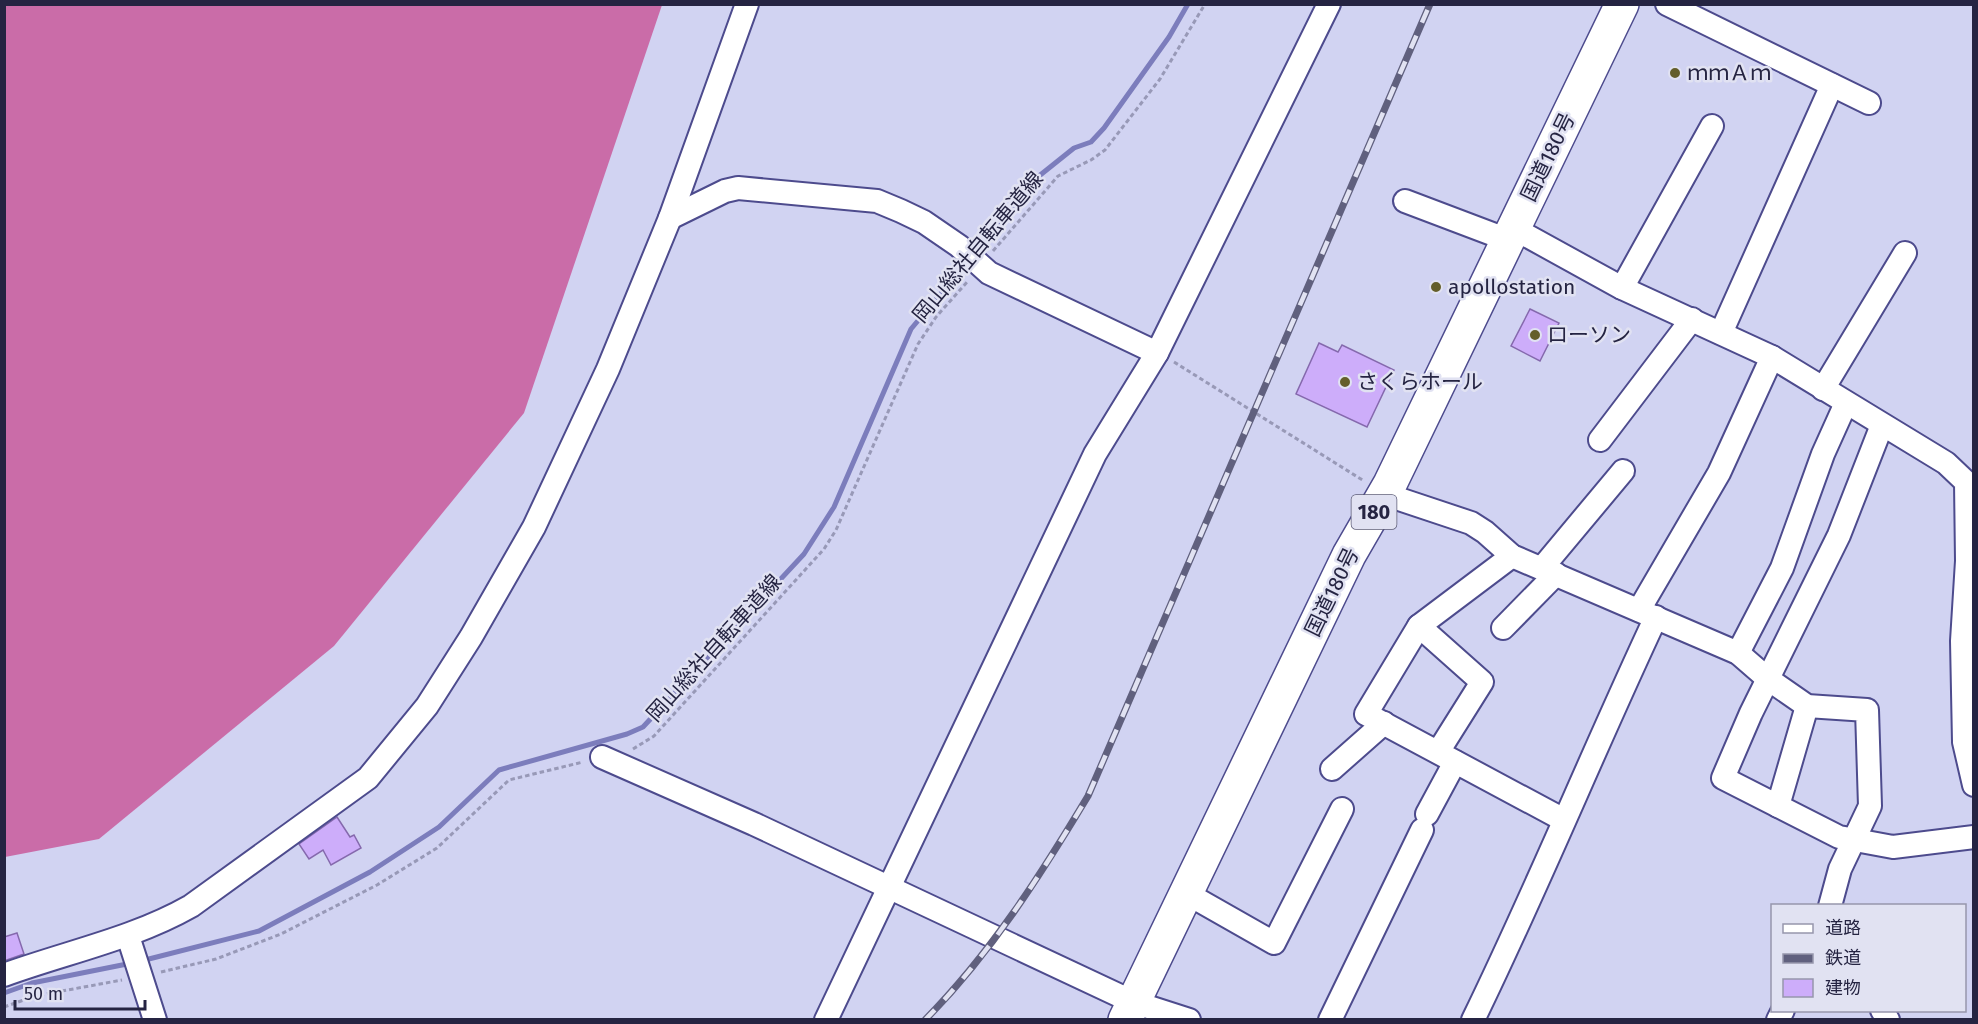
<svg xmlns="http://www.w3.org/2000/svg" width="1978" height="1024" font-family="'Fira Sans','Noto Sans JP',sans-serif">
<rect width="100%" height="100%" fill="#d1d3f2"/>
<path fill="#ca6ca8" d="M5,4L662,5L524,413L334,646L99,839L5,857Z"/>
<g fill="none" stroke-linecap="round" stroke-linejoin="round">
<g stroke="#7c7dbc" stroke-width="5">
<path d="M975,252L1034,180L1074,148L1091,142L1104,128L1169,37L1188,4"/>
<path d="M141,961L259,931L370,872L439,827L499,770L627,734L643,727L804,554L834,507L911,329L967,262"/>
<path d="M4,993L32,983L132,963"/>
</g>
</g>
<g fill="#cdadfa" stroke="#8569ad" stroke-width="1.5">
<path d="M1530,309L1559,323L1540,361L1511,346Z"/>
<path d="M1319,343L1338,352L1342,345L1394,370L1367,427L1296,394Z"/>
<path d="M337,817L350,837L354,835L361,848L331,865L323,850L309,859L299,844Z"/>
<path d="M17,933L24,954L4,961V937Z"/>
</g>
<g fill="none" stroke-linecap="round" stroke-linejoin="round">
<defs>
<g id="minor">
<path d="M1667,4L1869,103"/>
<path d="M1405,201L1508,240"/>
<path d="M670,218L725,191L738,188L877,201L901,211L924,222L959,246L989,273L1157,353"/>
<path d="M1513,228L1622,288L1772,357L1946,463L1966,482L1967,561L1962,641L1964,742L1974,785"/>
<path d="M1622,288L1712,126"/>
<path d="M1721,333L1832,85"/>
<path d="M1823,389L1905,253"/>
<path d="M1882,425L1839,535L1751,713L1723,778L1839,837L1893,847L1974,837"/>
<path d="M1600,440L1692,319"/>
<path d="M1384,494L1471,523L1485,532L1512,556L1738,653L1768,679L1807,706L1867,710L1870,806L1840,869L1830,906"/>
<path d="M1512,556L1419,626L1366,714L1564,820"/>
<path d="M1542,568L1623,471"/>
<path d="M1639,610L1719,473L1772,357"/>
<path d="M1419,626L1482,682L1438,752"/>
<path d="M1503,628L1556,574"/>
<path d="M1738,653L1782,568L1823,454L1846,403"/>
<path d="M602,757L754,824L1133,1002L1189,1020"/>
<path d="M1332,769L1384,723"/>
<path d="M1778,806L1807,706"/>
<path d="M1427,814L1455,762"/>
<path d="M1186,893L1274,943L1342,809"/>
<path d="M128,936L155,1020"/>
<path d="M4,975C67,952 133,939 191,906L368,778L427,706L471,637L534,527L608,369L670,218L747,4"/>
<path d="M1882,1010L1888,1020"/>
<path d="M826,1020L1095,454L1157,353L1329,4"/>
<path d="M1330,1020L1422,830"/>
<path d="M1473,1020C1538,887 1593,751 1656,617"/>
<path d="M1778,1020L1783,1010"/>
</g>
<path id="highway" d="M1125,1020L1349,555L1390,484L1622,4"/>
</defs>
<use href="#minor" stroke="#4d4b8d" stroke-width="26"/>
<use href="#highway" stroke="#4d4b8d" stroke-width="36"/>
<g stroke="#9899b7" stroke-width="3" stroke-dasharray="4.5 3" stroke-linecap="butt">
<path d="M993,251L1058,176L1091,160L1105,150L1160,79L1205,4"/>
<path d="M1174,362L1364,481"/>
<path d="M633,749L654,736L824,549L836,530L918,344L936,317L968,281"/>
<path d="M161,972L216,959L281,934L377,885L437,848L509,780L583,762"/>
<path d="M4,1007L35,996L122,980"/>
</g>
<use href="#minor" stroke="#fff" stroke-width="22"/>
<use href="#highway" stroke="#fff" stroke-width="33"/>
<defs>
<path id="rail" d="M925,1020C991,953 1040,876 1088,796L1430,4"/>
</defs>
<use href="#rail" stroke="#60607e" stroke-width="7"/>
<use href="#rail" stroke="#e1e2f2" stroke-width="4.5" stroke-dasharray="14" stroke-linecap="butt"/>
</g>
<g fill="#645e2a" stroke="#e1e2f2" stroke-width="2">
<circle cx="1675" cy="73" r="6"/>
<circle cx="1436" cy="287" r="6"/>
<circle cx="1535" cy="335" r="6"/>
<circle cx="1345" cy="382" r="6"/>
</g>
<g text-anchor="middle" stroke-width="5" stroke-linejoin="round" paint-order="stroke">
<rect fill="#e1e2f2" stroke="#5d5d77" stroke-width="1.5" x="1351.5" y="495" width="45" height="34" rx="4.5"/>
<g font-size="20" font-weight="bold" fill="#252442">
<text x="1374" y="519">180</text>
</g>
<g font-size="21" fill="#252442" stroke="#e1e2f2" text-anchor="start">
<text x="1687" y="80">ｍｍＡｍ</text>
<text x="1448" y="294">apollostation</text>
<text x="1547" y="342">ローソン</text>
<text x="1357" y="389">さくらホール</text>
</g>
<g font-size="21" fill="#252442" stroke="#e1e2f2">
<text transform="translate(1548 157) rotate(-64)" y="7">国道180号</text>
<text transform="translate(978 247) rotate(-50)" y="7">岡山総社自転車道線</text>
<text transform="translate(1332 592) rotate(-64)" y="7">国道180号</text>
<text transform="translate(714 648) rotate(-48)" y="7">岡山総社自転車道線</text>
</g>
</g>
<rect width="1978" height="1024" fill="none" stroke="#252442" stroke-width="12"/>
<rect x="1771" y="904" width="195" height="108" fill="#e1e2f2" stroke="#9696ac" stroke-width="1.5"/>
<rect x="1783" y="924" width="30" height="9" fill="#ffffff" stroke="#9696ac" stroke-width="1.5"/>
<text x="1825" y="934" font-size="18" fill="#252442">道路</text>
<rect x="1783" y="954" width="30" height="9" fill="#60607e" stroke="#9696ac" stroke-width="1.5"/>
<text x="1825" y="964" font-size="18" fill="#252442">鉄道</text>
<rect x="1783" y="979" width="30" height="18" fill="#cdadfa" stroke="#9696ac" stroke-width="1.5"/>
<text x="1825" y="994" font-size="18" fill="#252442">建物</text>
<path d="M15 1000v9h130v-9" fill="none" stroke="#252442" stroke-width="3"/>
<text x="24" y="1000" font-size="18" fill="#252442" stroke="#e1e2f2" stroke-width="4.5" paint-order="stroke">50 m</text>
</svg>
